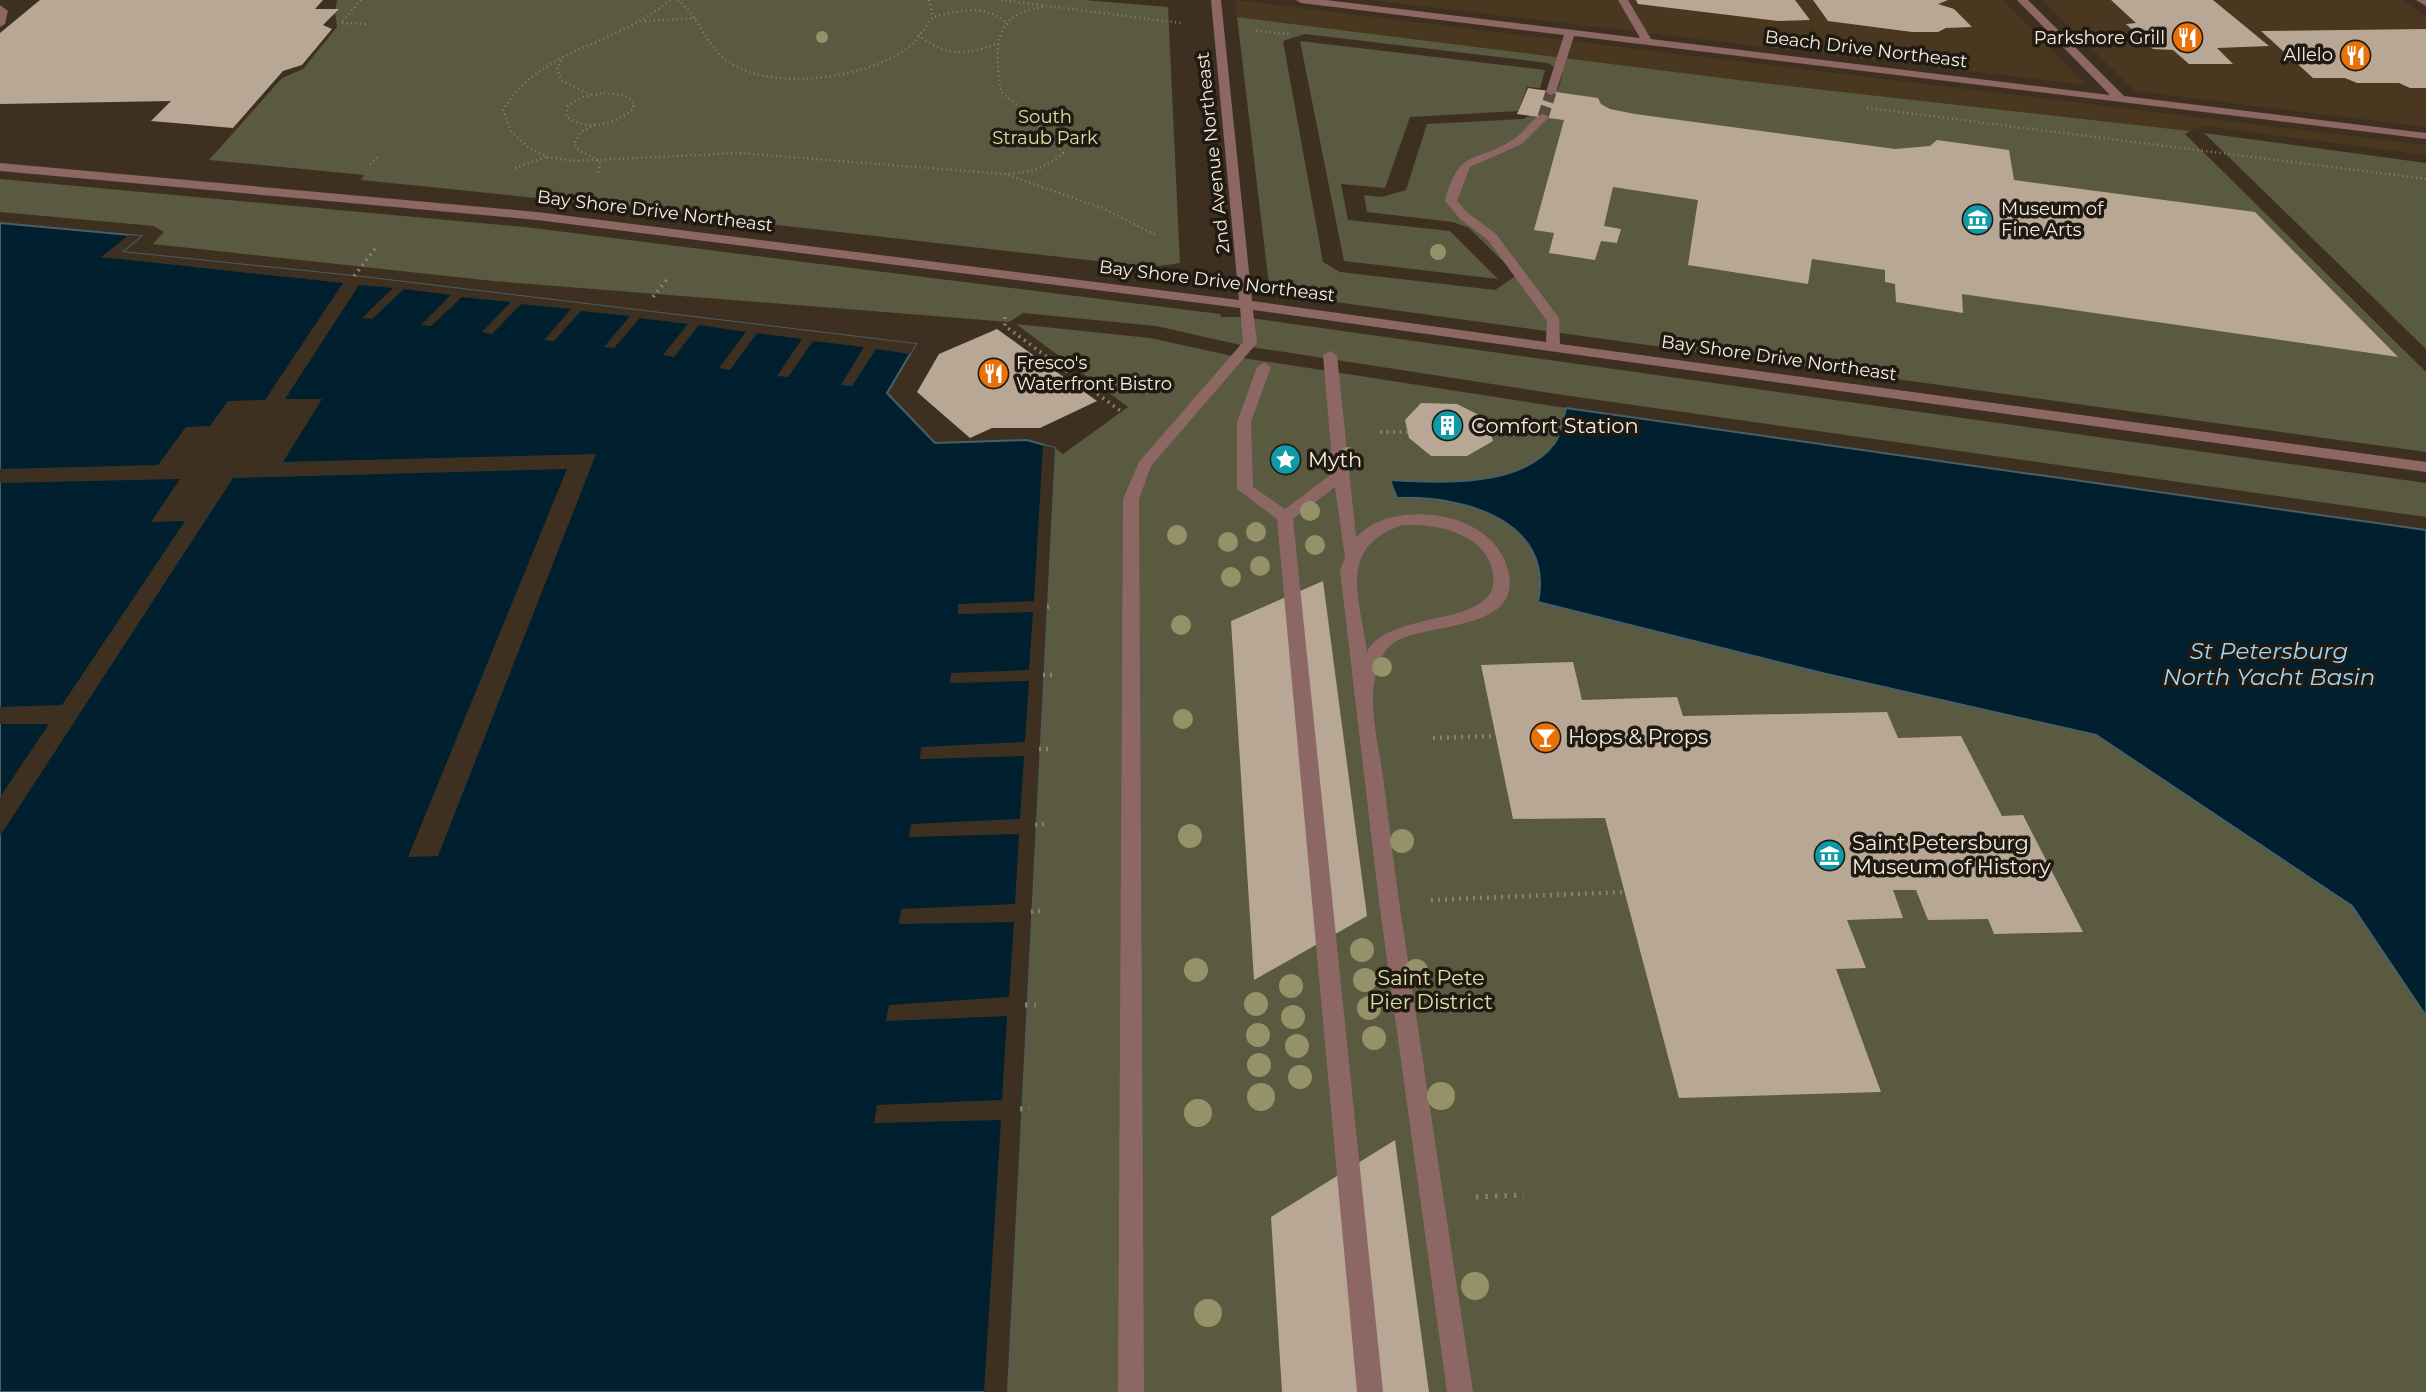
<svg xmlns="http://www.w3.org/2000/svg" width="2426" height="1392" font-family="Montserrat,sans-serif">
<rect width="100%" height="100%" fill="#3e3020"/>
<g fill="#493720">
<path d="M1235,0L2426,145V155L2203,126L2190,131L1762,83L1237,17Z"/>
<path d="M1369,0H2003L2086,85L1648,33Z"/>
<path d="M2042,0H2402L2426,17V127L2135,91Z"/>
</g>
<g fill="#595a40" fill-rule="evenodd">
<path d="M337,0H1084L1168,7L1180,263L1153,267C889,239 625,206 361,180L364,175L209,160L282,78L303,69L337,27L335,12Z"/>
<path d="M1237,17L1762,83L2190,131L2185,134L2426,372V452L1270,293ZM1305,34L1548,63L1563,72L1558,90L1544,93L1537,113L1523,119L1427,124L1406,190L1382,197L1364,195L1367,212L1453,222L1469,228L1517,275L1495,290L1340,272L1323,262L1283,41Z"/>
<path d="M1300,41L1545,70L1540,88L1527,87L1518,111L1410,117L1385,188L1341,184L1348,220L1450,231L1498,279L1344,261Z"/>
<path d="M2204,133L2426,163V349Z"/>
<path d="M0,179L525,227L1220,314L1221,317H1243L2426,483V517L1570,396L1245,346L1156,326L1023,313L1009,322L493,281L153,244L164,232L154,226L0,212Z"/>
<path d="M1016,324L1150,338L1237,357L1566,408C1563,419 1561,436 1554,444C1522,487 1438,483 1391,480L1397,498C1449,496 1526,509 1540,570C1543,581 1540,592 1538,602L1822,673L2096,735L2352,906L2426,1016V1392H1007L1055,448L1063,454L1128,407Z"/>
</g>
<g fill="#00202f" stroke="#4a5e65" stroke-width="2">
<path d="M0,223L141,236L122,252L363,277L916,344L887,393L935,443L1027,440L1055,448L1007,1392H0Z"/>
<path d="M1566,408L2426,530V1016L2352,906L2096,735L1822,673L1538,602C1555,520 1461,495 1397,498L1390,480C1438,483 1521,488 1554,444C1561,436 1563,419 1566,408Z"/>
</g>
<g fill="#3e3020">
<path d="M129,235L141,236L122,252L363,277L916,344L910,354L876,349L852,386L841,385L864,347L813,341L788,377L777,376L802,339L757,333L730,370L719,368L746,332L699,325L674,357L663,355L688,324L640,318L614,348L604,347L630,316L581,311L554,341L544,340L571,309L521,304L492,334L482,332L511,302L462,297L431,326L421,325L451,295L404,289L372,319L362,318L393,288L359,285L285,399H322L283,462L596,454L438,856L408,857L567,469L233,478L0,836V797L49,724H0V707L62,705L185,521L151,522L180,479L0,483V469L158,465L186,427L210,426L228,401L265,400L343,283L101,257Z"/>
<path d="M1043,445L1055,448L1007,1392H984L1001,1120L874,1123L877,1105L1002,1100L1007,1016L886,1021L889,1005L1009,997L1014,922L899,924L901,909L1015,904L1019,834L909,837L911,824L1020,819L1024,756L920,759L921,747L1025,742L1029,681L950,683L951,673L1029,670L1033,612L958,614V604L1034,601Z"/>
</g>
<g fill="#b7a794">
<path d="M40,0H323L315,9H339L323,25L332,29L302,65L283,71L233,128L151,121L171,101L0,104V33Z"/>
<path d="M1636,0H1795L1810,20L1778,21L1638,4Z"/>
<path d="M1813,0H1948L1938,4L1954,9L1972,27L1946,28L1938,32H1912L1828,21Z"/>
<path d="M2111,0H2213L2269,46L2217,48L2233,64H2189L2173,50L2153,49L2126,24L2136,23Z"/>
<path d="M2426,29V88H2410L2399,83H2357L2345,78H2313L2261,31Z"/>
<path d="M1528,88L1598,98L1601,104L1610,109L1635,114L1895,149L1930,146L1937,140L2009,150L2014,180L2255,212L2398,357L1962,294L1963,313L1896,302L1895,284L1885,282V270L1812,259L1808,284L1688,265L1698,200L1613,187L1604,226L1621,229L1617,243L1601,241L1595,260L1549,253L1554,233L1534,230L1564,120L1517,114Z"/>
<path d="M997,329L1097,401L1040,428H992L970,438L917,392L939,354Z"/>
<path d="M1421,403L1457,404L1487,419L1493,441L1467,456H1431L1409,438L1405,420Z"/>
<path d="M1323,581L1367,916L1254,980L1231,621Z"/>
<path d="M1573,662L1582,700L1677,697L1683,716L1887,712L1898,738L1961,736L2002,816L2023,815L2083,932L1994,934L1988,919L1928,920L1916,890H1893L1903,918L1847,920L1866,968L1836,969L1881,1092L1679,1098L1605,818L1513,819L1481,665Z"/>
<path d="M1395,1140L1429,1392H1282L1271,1217Z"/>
</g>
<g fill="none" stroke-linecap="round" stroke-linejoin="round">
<path stroke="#5a4c3d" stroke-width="11" stroke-dasharray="11 5" stroke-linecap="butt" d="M1543,117L1551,92"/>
<g stroke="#8c8072" stroke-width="2.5" stroke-dasharray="1 3.5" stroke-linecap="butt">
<path d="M361,0L341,23L368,24"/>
<path d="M670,0C614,48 545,44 503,110L511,131L528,147L547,157L575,161L739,153L1005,174C1028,173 1046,169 1063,153L1027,113L1001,92C995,49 991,14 1043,7"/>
<path d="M678,0C699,17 707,47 729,62C771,92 865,78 905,50C917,42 924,28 933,17C957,11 987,3 1006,23"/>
<path d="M929,0L933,17"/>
<path d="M1001,0L1181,23"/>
<path d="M645,21L698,18"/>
<path d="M1256,31L1289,34"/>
<path d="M918,35C944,56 968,56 998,43"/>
<path d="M561,60L557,70L562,81L591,94"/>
<path d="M604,93L625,95L634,103L633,109C614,125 587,132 566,116L568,106L583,97Z"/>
<path d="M1867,108L2426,179"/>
<path d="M595,124L581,132L574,144L580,151L600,161L598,176"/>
<path d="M370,164L380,155"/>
<path d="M515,168L546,157"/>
<path d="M1008,175L1102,208L1156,235"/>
</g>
<g stroke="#8c8072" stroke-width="3.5" stroke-dasharray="2 4.5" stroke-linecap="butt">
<path d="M354,276L378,245"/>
<path d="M653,297L668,278"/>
<path d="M1005,317V326L1122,412"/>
<path d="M1380,432H1409"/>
</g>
<g stroke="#8c8072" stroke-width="4.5" stroke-dasharray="2 5" stroke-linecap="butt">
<path d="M1047,607L1054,606"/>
<path d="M1043,675H1052"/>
<path d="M1433,738L1496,736"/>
<path d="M1039,749H1049"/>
<path d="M1035,825L1044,824"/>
<path d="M1431,900L1624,892"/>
<path d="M1031,912L1040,911"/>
</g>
<g stroke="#8c8072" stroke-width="5" stroke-dasharray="2.5 7" stroke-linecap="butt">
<path d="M1025,1005H1036"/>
<path d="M1020,1109L1030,1108"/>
<path d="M1476,1197L1524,1195"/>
</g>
<g fill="#8d6764" fill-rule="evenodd">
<path d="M1211,0H1221L1252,301L1546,342L1547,321L1488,240L1460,219L1445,201C1460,146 1474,165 1514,139C1525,132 1532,118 1543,114L1549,117L1522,144L1470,167L1457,201L1468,213L1496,234L1559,318L1560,344L2426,462V472L1253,310L1257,343L1151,466L1139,499L1144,1392H1118L1123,499L1139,462L1243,342L1240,308L537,220L0,171V163L537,212L1239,300Z"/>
<path d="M1296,0H1326L1640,38L1618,0H1628L1651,39L2110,95L2017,0H2028L2124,96L2426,133V139L1574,36L1556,92L1551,95L1546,92L1564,35L1301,3Z"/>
<path d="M2416,0H2426V6Z"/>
<path d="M0,5L8,11L5,24L0,27Z"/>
<path d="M1330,351L1337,355L1356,537C1361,533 1367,527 1373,524C1419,502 1499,517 1509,575C1520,633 1420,622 1392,644C1378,655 1373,682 1373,699C1373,724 1379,751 1383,776C1390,830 1396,885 1405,940C1427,1090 1450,1241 1473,1392H1447L1379,902L1340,570L1345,558L1335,487L1293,519L1383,1392H1357L1277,519L1237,489V422L1257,367L1264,363L1271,367L1251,422L1253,487L1285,509L1333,473L1323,355ZM1403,525C1426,525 1444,526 1465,537C1479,544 1488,554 1492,569C1508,631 1391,606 1367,652C1360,597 1336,547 1403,525Z"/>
</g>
</g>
<g fill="#959168">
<circle cx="822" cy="37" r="6"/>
<circle cx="1438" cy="252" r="8"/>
<circle cx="1348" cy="456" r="9"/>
<circle cx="1310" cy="511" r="10"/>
<circle cx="1256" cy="532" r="10"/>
<circle cx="1177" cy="535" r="10"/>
<circle cx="1228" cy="542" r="10"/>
<circle cx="1315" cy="545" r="10"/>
<circle cx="1260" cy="566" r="10"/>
<circle cx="1231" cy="577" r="10"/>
<circle cx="1181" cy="625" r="10"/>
<circle cx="1382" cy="667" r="10"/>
<circle cx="1183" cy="719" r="10"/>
<circle cx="1190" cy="836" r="12"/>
<circle cx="1402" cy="841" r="12"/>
<circle cx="1362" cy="950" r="12"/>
<circle cx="1196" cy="970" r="12"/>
<circle cx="1416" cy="971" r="12"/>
<circle cx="1365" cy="980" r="12"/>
<circle cx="1291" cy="986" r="12"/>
<circle cx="1256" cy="1004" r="12"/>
<circle cx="1369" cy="1008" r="12"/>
<circle cx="1293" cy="1017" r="12"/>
<circle cx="1258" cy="1035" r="12"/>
<circle cx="1374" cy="1038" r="12"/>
<circle cx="1297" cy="1046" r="12"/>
<circle cx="1259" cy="1065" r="12"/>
<circle cx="1300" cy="1077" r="12"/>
<circle cx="1441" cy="1096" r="14"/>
<circle cx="1261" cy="1097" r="14"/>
<circle cx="1198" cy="1113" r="14"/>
<circle cx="1475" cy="1286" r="14"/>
<circle cx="1208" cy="1313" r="14"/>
</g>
<defs>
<symbol id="restaurant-disc" viewBox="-11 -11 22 22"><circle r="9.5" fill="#e8710a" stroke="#201a12"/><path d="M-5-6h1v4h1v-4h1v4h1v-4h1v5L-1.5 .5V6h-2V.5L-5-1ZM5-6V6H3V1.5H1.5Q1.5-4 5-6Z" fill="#fff"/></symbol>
<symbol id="museum-disc" viewBox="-11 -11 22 22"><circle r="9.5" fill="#0f9aa8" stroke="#201a12"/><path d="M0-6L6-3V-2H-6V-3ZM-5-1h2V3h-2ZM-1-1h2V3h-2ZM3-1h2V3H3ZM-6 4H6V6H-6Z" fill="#fff"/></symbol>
<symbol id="building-disc" viewBox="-11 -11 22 22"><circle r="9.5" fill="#0f9aa8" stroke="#201a12"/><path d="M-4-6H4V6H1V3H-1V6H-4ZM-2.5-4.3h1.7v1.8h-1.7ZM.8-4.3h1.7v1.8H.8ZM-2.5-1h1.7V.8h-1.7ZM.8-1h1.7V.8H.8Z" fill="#fff"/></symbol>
<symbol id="sight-disc" viewBox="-11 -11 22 22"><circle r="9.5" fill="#0f9aa8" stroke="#201a12"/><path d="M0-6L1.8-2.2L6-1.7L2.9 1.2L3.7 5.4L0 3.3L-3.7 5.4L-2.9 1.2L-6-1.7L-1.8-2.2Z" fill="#fff"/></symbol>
<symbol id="bar-disc" viewBox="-11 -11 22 22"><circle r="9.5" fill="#e8710a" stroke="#201a12"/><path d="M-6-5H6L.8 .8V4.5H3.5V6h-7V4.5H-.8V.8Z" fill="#fff"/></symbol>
</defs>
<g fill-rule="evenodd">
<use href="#restaurant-disc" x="2170" y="20" width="35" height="35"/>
<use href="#restaurant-disc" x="2338" y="38" width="35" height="35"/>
<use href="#museum-disc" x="1960" y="202" width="35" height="35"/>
<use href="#restaurant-disc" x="976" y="356" width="35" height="35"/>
<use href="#building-disc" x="1430" y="408" width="35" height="35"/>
<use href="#sight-disc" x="1268" y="442" width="35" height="35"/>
<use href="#bar-disc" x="1528" y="720" width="35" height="35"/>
<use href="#museum-disc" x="1812" y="838" width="35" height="35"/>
</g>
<g text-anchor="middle" stroke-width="7" stroke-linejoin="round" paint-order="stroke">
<g font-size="18" fill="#f7eee3" stroke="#201a12" text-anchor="end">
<text x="2165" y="44">Parkshore Grill</text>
<text x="2333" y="61">Allelo</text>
<text x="2001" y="215" text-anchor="start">Museum of<tspan x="2001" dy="21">Fine Arts</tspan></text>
<text x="1016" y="369" text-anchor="start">Fresco's<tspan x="1016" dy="21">Waterfront Bistro</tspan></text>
</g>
<g font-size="18" fill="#f7eee3" stroke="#201a12">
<text transform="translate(1866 49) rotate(7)" y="6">Beach Drive Northeast</text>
<text transform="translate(1213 153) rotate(-96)" y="6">2nd Avenue Northeast</text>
<text transform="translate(655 211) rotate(7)" y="6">Bay Shore Drive Northeast</text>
<text transform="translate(1217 281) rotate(7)" y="6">Bay Shore Drive Northeast</text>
<text transform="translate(1779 358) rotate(8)" y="6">Bay Shore Drive Northeast</text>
</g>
<g font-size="18" fill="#dce0a3" stroke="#201a12">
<text x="1045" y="123">South<tspan x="1045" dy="21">Straub Park</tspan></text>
</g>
<g font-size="21" fill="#f7eee3" stroke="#201a12" text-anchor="start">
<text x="1471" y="433">Comfort Station</text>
<text x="1308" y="467">Myth</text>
<text x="1568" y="744">Hops &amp; Props</text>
<text x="1852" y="850">Saint Petersburg<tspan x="1852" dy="24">Museum of History</tspan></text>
</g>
<g font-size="21" fill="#dce0a3" stroke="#201a12">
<text x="1431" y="985">Saint Pete<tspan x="1431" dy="24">Pier District</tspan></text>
</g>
<g font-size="23" font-style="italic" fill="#9cdafc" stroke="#201a12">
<text x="2269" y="659">St Petersburg<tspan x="2269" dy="26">North Yacht Basin</tspan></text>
</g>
</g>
</svg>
